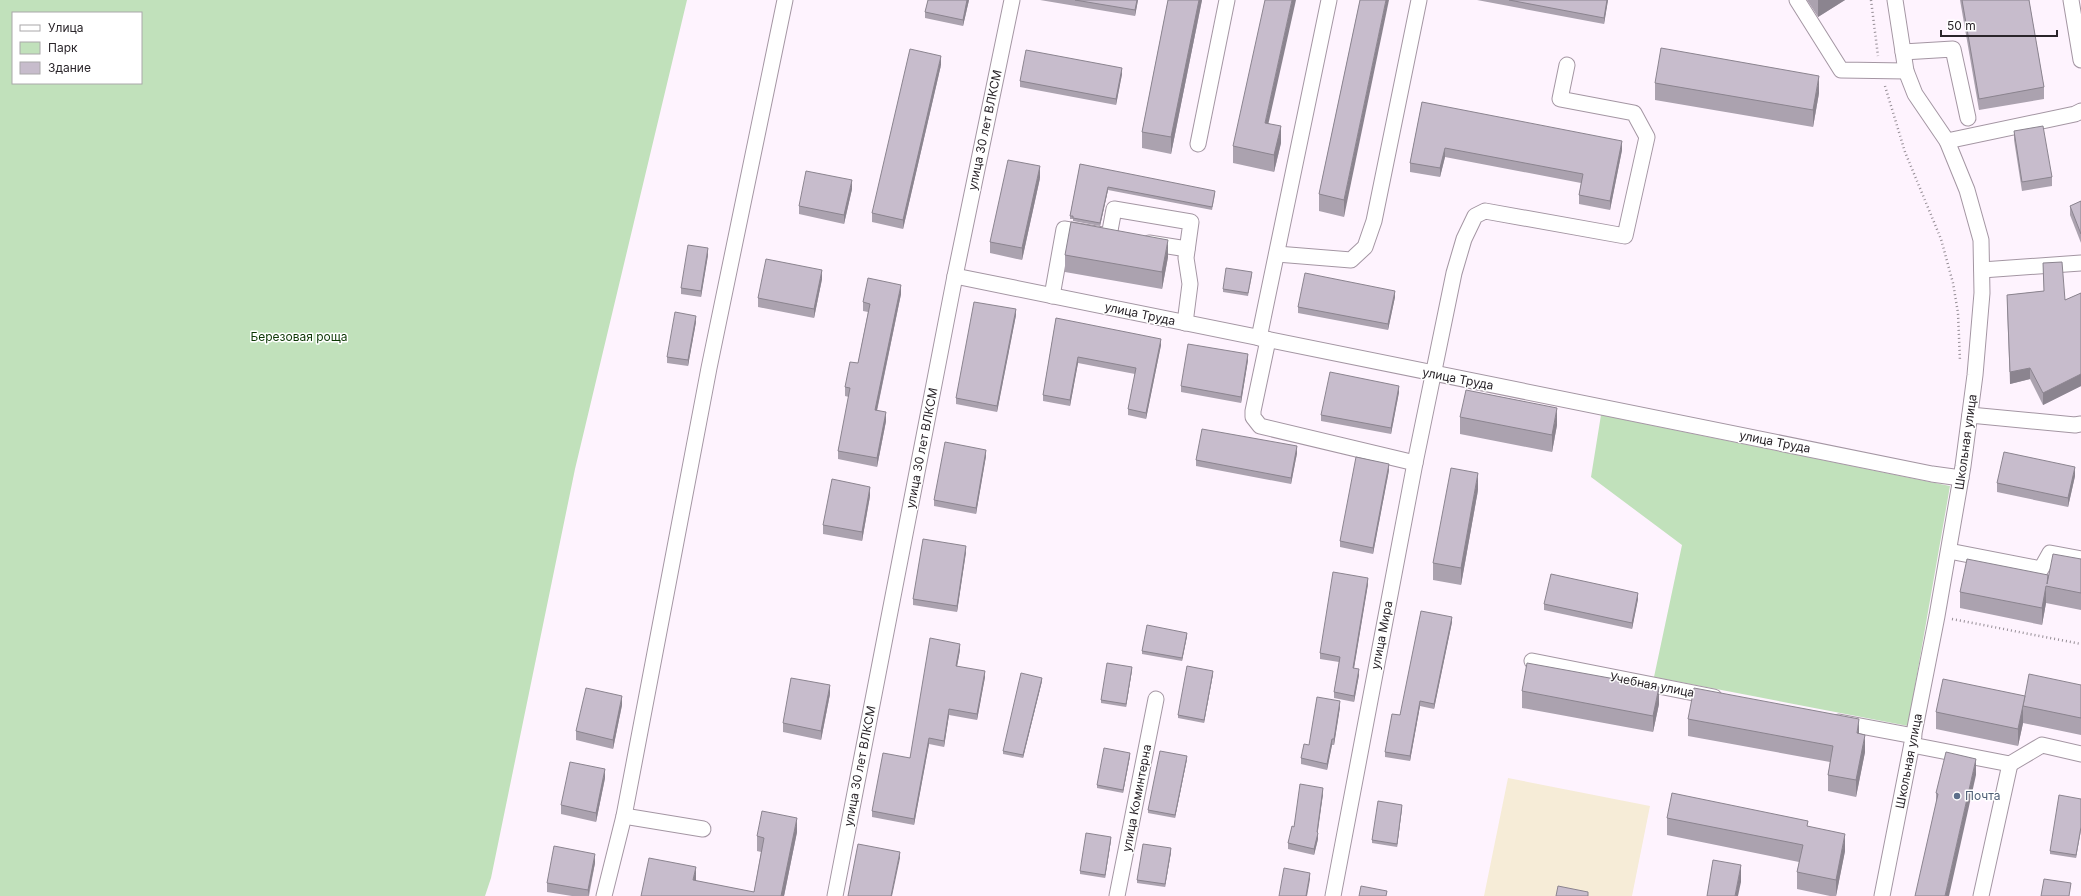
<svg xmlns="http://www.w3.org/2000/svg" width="2081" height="896" font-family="Inter,sans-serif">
<rect width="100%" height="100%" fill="#fef3fe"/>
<path fill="#f6ecd7" d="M1508,778L1650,806L1632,896H1484Z"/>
<g fill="#c1e1bb" fill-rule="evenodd">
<path d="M0,0H687L575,469L491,878L485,896H0ZM13,13H141V83H13Z"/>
<path d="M1601,415L1950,486L1908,726L1654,677L1682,545L1591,477Z"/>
</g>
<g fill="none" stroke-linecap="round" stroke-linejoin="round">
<defs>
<g id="minor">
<path d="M1797,0L1841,70L1906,71"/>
<path d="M2071,0L2081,60"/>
<path d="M1903,52L1953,49L1968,118"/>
<path d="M1947,141L2075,114L2081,111"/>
<path d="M1198,144L1227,0"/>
<path d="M1149,243L1187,249"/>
<path d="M1277,254L1351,260L1365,247L1374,221L1419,0"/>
<path d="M1982,270L2081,263"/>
<path d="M955,276L1932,474L1961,478"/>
<path d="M1052,296L1064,229L1109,236L1114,209L1191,222L1186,258L1190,284L1185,323"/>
<path d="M1259,338L1329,0"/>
<path d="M1268,340L1253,411V417L1260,426L1415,463"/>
<path d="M1970,415L2075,425L2081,424"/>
<path d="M1949,551L2041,569L2050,553L2081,559"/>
<path d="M1532,661L1714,697"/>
<path d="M1839,722L1914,736"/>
<path d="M1912,745L2010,764L2042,745L2081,754"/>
<path d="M624,816L703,829"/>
<path d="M604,896L624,816L709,368L785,0"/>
<path d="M835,896L955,276L1012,0"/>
<path d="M1117,896L1156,699"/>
<path d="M1333,896L1415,463L1454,273L1464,239L1475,216L1485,211L1625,236L1647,137L1634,113L1560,99L1567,65"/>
<path d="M1882,896L1937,616L1963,466L1975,375L1982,293L1981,240L1967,190L1947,141L1915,94L1906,71L1895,0"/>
<path d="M1981,896L2010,764"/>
</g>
</defs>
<use href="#minor" stroke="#a496a3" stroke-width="17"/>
<g stroke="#968e96" stroke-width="2.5" stroke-dasharray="1 3" stroke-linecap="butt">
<path d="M1871,0L1878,56"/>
<path d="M1885,86L1905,152L1941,239L1953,283L1958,313L1960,361"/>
<path d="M1952,619L2081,644"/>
</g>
<use href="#minor" stroke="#fff" stroke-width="15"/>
</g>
<g fill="#aba2af">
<path d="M928,0H969L963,26L925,18V12Z"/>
<path d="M1040,0H1138L1135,16Z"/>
<path d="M1168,0H1202L1171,154L1142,148V132Z"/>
<path d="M1360,0L1344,217L1319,211V194Z"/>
<path d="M1477,0H1608L1604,24Z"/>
<path d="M1807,0H1845L1818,17Z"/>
<path d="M1960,0H2029L2044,87V99L1979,110Z"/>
<path d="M941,65L903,229L872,222V213Z"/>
<path d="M1122,74L1116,105L1020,87V81Z"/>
<path d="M1655,83L1819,93L1813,127L1655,100Z"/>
<path d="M1422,102L1622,150L1610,210L1579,204V195L1581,183L1445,157L1440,177L1410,172V163Z"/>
<path d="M1269,123L1281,143L1274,172L1233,163V146Z"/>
<path d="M2014,131L2052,177V186L2022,191L2014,140Z"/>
<path d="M1080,164L1215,194L1212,210L1108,190L1100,226L1073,221V219H1070V216Z"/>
<path d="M1040,178L1022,260L990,253V242Z"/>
<path d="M852,189L844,224L799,214V206Z"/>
<path d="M2081,201V243L2070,215V206Z"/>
<path d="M708,255L701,297L681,294V288Z"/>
<path d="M1065,255L1168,257L1162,289L1065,272Z"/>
<path d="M2043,263L2065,300L2081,293V386L2043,405L2030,379L2010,384L2007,307V295L2044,291Z"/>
<path d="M1252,275L1248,296L1223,292V289Z"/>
<path d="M822,279L814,318L758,307V298Z"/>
<path d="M901,294L877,411L886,421L877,467L838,459V451L849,397L845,396V387L858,363L868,312L863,311V302Z"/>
<path d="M1395,297L1388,330L1298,313V307Z"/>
<path d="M1016,315L997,412L956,404V398Z"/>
<path d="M1056,318L1161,345L1146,419L1128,415V409L1135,374L1078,363L1070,406L1043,401V395Z"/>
<path d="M696,322L688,366L667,363V357Z"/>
<path d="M1248,360L1241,403L1181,392V386Z"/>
<path d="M1399,392L1391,434L1321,421V415Z"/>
<path d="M1460,417L1557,425L1552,452L1460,434Z"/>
<path d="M1297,453L1291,484L1196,466V460Z"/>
<path d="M986,456L976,514L934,506V500Z"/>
<path d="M1389,470L1373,554L1340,547V541Z"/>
<path d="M2075,476L2068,507L1997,492V483Z"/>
<path d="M1478,490L1461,585L1433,580V563Z"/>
<path d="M870,496L862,541L823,534V525Z"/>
<path d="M966,552L957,612L913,605V599Z"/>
<path d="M2081,559V610L2046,603L2042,625L1960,608V592L2048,575Z"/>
<path d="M1368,584L1354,668L1359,675L1354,702L1334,698V692L1339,662L1320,659V653Z"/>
<path d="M1638,599L1632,629L1544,610V604Z"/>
<path d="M1452,622L1434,709L1420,706L1410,761L1385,757V752L1400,715Z"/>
<path d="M1187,636L1182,661L1142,654V651Z"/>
<path d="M960,650L957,666L985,677L977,720L949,715L944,747L929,744L914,825L872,817V811L910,758Z"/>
<path d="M1132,670L1126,707L1101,703V700Z"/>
<path d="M1213,674L1204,723L1178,718V715Z"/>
<path d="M1042,681L1023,758L1003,754V751Z"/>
<path d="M2081,685V735L2023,723L2018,746L1936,729V712L2025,696Z"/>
<path d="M1522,691L1659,704L1653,732L1522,708Z"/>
<path d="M830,694L821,740L783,732V723Z"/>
<path d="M622,705L613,749L576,740V731Z"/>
<path d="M1340,707L1334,745H1332L1327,770L1301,764V758L1309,745Z"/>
<path d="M1688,719L1859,734L1865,752L1856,797L1828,791V775L1830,762L1688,736Z"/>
<path d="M1130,756L1123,793L1097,788V785Z"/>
<path d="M1187,759L1175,818L1148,813V810Z"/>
<path d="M1976,775L1936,802V793Z"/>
<path d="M605,778L596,822L561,814V805Z"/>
<path d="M1323,794L1317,832L1318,839L1314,855L1288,849V843L1294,827Z"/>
<path d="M2081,799L2076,858L2050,854V851Z"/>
<path d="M1402,808L1397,847L1372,843V840Z"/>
<path d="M1667,818L1808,826L1845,851L1836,896H1830L1797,889V872L1799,862L1667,835Z"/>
<path d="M797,832L784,896H641L696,881L754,892L761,852L757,851V836Z"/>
<path d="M1111,840L1105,878L1080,874V871Z"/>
<path d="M1171,852L1165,887L1137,883V880Z"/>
<path d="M595,863L589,896H572L547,892V883Z"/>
</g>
<g fill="#8b848f">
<path d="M967,0H969L963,26V20Z"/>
<path d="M1137,0H1138L1135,16V10Z"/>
<path d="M1199,0H1202L1171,154V137Z"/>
<path d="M1292,0H1296L1265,139V123Z"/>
<path d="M1386,0H1389L1344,217V200Z"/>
<path d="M1607,0H1608L1604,24V18Z"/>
<path d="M1818,0H1845L1818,17Z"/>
<path d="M941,56V65L903,229V220Z"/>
<path d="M1122,68V74L1116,105V99Z"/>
<path d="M1819,76V93L1813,127V110Z"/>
<path d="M1281,126V143L1274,172V155Z"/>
<path d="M1622,141V150L1610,210V201Z"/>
<path d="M1445,148V157L1440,177V168Z"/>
<path d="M1040,166V178L1022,260V248Z"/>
<path d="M852,180V189L844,224V215Z"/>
<path d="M1108,187V190L1100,226V223Z"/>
<path d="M1168,240V257L1162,289V272Z"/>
<path d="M708,248V255L701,297V291Z"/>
<path d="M822,270V279L814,318V309Z"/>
<path d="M901,285V294L875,419V410Z"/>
<path d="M1395,291V297L1388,330V324Z"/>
<path d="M1016,309V315L997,412V406Z"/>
<path d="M696,316V322L688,366V360Z"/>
<path d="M1161,339V345L1146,419V413Z"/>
<path d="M1248,354V360L1241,403V397Z"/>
<path d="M1078,357V363L1070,406V400Z"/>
<path d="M2030,368V379L2010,384V372Z"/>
<path d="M2081,374V386L2043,405V393Z"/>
<path d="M1399,386V392L1391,434V428Z"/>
<path d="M1557,408V425L1552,452V435Z"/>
<path d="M886,412V421L877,467V458Z"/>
<path d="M1297,446V453L1291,484V478Z"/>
<path d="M986,450V456L976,514V508Z"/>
<path d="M1389,464V470L1373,554V548Z"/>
<path d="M2075,467V476L2068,507V498Z"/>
<path d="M1478,473V490L1461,585V568Z"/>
<path d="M870,487V496L862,541V532Z"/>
<path d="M966,546V552L957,612V606Z"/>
<path d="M1368,578V584L1353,674V668Z"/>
<path d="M2046,586V603L2042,625V608Z"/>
<path d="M1638,593V599L1632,629V623Z"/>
<path d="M1452,617V622L1434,709V704Z"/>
<path d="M1187,633V636L1182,661V658Z"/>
<path d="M960,644V650L956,672V666Z"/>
<path d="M1132,667V670L1126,707V704Z"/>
<path d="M1359,669V675L1354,702V696Z"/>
<path d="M985,671V677L977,720V714Z"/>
<path d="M1213,671V674L1204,723V720Z"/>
<path d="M1042,678V681L1023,758V755Z"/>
<path d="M830,685V694L821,740V731Z"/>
<path d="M1659,687V704L1653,732V716Z"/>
<path d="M622,696V705L613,749V740Z"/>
<path d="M1340,701V707L1334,745V739Z"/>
<path d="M1420,701V706L1410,761V756Z"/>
<path d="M2023,706V723L2018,746V729Z"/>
<path d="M949,709V715L944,747V741Z"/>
<path d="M1859,719V736L1857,733Z"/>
<path d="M1865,735V752L1856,797V780Z"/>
<path d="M929,738V744L914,825V819Z"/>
<path d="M1332,739V745L1327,770V764Z"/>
<path d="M1130,753V756L1123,793V790Z"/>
<path d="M1187,756V759L1175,818V815Z"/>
<path d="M1976,759V775L1949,896H1945Z"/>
<path d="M605,769V778L596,822V813Z"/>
<path d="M1323,788V794L1317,838V832Z"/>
<path d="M1402,805V808L1397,847V844Z"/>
<path d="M797,818V832L784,896H781Z"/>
<path d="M2081,827V830L2076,858V855Z"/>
<path d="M1318,833V839L1314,855V849Z"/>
<path d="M1845,834V851L1836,896V880Z"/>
<path d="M1111,837V840L1105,878V875Z"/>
<path d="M1171,848V852L1165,887V884Z"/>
<path d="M900,852V858L892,896H891Z"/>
<path d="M595,854V863L588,896V890Z"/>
<path d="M1741,865V882L1738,896H1735Z"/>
<path d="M696,867V881L693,880Z"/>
<path d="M1310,873V879L1307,896H1306Z"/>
</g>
<g fill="#c7bccc" stroke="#8b848f">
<path d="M928,0H967L963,20L925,12Z"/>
<path d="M1075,0H1137L1135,10Z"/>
<path d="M1168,0H1199L1171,137L1142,132Z"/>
<path d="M1265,0H1292L1265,123L1281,126L1274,155L1233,146Z"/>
<path d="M1360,0H1386L1344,200L1319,194Z"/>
<path d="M1509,0H1607L1604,18Z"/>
<path d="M1962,0H2029L2044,87L1979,99Z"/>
<path d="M1661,48L1819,76L1813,110L1655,83Z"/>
<path d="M910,49L941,56L903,220L872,213Z"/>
<path d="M1026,50L1122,68L1116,99L1020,81Z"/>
<path d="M1422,102L1622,141L1610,201L1579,195L1583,174L1445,148L1440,168L1410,163Z"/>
<path d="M2043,126L2052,177L2022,182L2014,131Z"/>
<path d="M1008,160L1040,166L1022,248L990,242Z"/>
<path d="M1080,164L1215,191L1212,207L1108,187L1100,223L1073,218V216H1070Z"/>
<path d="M806,171L852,180L844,215L799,206Z"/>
<path d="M2081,201V234L2070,206Z"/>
<path d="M1071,222L1168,240L1162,272L1065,255Z"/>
<path d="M688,245L708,248L701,291L681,288Z"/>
<path d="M766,259L822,270L814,309L758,298Z"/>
<path d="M2062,262L2065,300L2081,293V374L2043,393L2030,368L2010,372L2007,295L2044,291L2043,263Z"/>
<path d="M1226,268L1252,272L1248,293L1223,289Z"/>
<path d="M1305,273L1395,291L1388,324L1298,307Z"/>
<path d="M868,278L901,285L875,410L886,412L877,458L838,451L850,388L845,387L850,362L858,363L870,304L863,302Z"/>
<path d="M974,302L1016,309L997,406L956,398Z"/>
<path d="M675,312L696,316L688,360L667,357Z"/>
<path d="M1056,318L1161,339L1146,413L1128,409L1136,368L1078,357L1070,400L1043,395Z"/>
<path d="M1188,344L1248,354L1241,397L1181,386Z"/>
<path d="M1330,372L1399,386L1391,428L1321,415Z"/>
<path d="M1466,390L1557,408L1552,435L1460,417Z"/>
<path d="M1202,429L1297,446L1291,478L1196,460Z"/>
<path d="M945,442L986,450L976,508L934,500Z"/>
<path d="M2004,452L2075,467L2068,498L1997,483Z"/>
<path d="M1356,457L1389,464L1373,548L1340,541Z"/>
<path d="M1451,468L1478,473L1461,568L1433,563Z"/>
<path d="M832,479L870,487L862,532L823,525Z"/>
<path d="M923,539L966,546L957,606L913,599Z"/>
<path d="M2053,554L2081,559V593L2046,586L2042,608L1960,592L1967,559L2048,575L2047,584Z"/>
<path d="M1333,572L1368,578L1353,668L1359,669L1354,696L1334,692L1340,657L1320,653Z"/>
<path d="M1551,574L1638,593L1632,623L1544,604Z"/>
<path d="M1421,611L1452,617L1434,704L1420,701L1410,756L1385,752L1392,714L1400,715Z"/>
<path d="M1147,625L1187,633L1182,658L1142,651Z"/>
<path d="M930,638L960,644L956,666L985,671L977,714L949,709L944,741L929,738L914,819L872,811L883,753L910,758Z"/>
<path d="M1107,663L1132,667L1126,704L1101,700Z"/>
<path d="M1527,663L1659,687L1653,716L1522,691Z"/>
<path d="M1187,666L1213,671L1204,720L1178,715Z"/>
<path d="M1021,673L1042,678L1023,755L1003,751Z"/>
<path d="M2029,674L2081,685V718L2023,706Z"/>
<path d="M791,678L830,685L821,731L783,723Z"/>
<path d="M1943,679L2025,696L2018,729L1936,712Z"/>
<path d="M586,688L622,696L613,740L576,731Z"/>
<path d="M1694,688L1859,719L1857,733L1865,735L1856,780L1828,775L1833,746L1688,719Z"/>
<path d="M1317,697L1340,701L1334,739H1332L1327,764L1301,758L1304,744L1309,745Z"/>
<path d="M1104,748L1130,753L1123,790L1097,785Z"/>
<path d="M1160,751L1187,756L1175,815L1148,810Z"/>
<path d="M1946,752L1976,759L1945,896H1915L1938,794L1936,793Z"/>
<path d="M570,762L605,769L596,813L561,805Z"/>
<path d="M1300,784L1323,788L1317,832L1318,833L1314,849L1288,843L1292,826L1294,827Z"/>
<path d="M1672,793L1808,821L1807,826L1845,834L1836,880L1797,872L1803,845L1667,818Z"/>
<path d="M2059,795L2081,799V827L2076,855L2050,851Z"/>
<path d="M1378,801L1402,805L1397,844L1372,840Z"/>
<path d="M762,811L797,818L781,896H641L649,858L696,867L693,880L754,892L764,838L757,836Z"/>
<path d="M1086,833L1111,837L1105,875L1080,871Z"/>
<path d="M858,844L900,852L891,896H848Z"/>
<path d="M1143,844L1171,848L1165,884L1137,880Z"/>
<path d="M554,846L595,854L588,890L547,883Z"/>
<path d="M1713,860L1741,865L1735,896H1707Z"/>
<path d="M1284,868L1310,873L1306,896H1279Z"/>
<path d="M2044,879L2071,883L2069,896H2041Z"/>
<path d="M1361,886L1387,891L1386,896H1359Z"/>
<path d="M1558,886L1588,892V896H1556Z"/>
</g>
<circle fill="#5c6f8a" stroke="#fff" stroke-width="1.5" cx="1957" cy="796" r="4"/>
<g text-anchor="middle" stroke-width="3" stroke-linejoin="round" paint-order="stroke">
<g font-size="12" fill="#2a252a" stroke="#fff">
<text transform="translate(985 130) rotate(-78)" y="4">улица 30 лет ВЛКСМ</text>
<text transform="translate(1140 314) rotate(12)" y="4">улица Труда</text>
<text transform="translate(1458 379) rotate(11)" y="4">улица Труда</text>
<text transform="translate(1775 442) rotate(11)" y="4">улица Труда</text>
<text transform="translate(1966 442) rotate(-82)" y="4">Школьная улица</text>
<text transform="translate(922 448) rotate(-79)" y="4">улица 30 лет ВЛКСМ</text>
<text transform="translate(1382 635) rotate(-79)" y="4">улица Мира</text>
<text transform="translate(1652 685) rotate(11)" y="4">Учебная улица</text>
<text transform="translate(1909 761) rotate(-79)" y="4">Школьная улица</text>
<text transform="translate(860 766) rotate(-79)" y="4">улица 30 лет ВЛКСМ</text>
<text transform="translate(1137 798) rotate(-79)" y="4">улица Коминтерна</text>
</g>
<g font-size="12" fill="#0b3703" stroke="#fff">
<text x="299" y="341">Березовая роща</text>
</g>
<g font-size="12" fill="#4e5e75" stroke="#fff" text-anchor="start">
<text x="1965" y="800">Почта</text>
</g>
</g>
<rect x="12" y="12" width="130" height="72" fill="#ffffff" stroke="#aaa8aa"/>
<rect x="20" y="25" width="20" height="6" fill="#ffffff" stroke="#aaa8aa"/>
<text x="48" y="32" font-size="12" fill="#2a252a">Улица</text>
<rect x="20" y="42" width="20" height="12" fill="#c1e1bb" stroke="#aaa8aa"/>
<text x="48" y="52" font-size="12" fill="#2a252a">Парк</text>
<rect x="20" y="62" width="20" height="12" fill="#c7bccc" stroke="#aaa8aa"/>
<text x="48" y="72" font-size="12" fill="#2a252a">Здание</text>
<path d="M1941 30v6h116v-6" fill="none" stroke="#2a252a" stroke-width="2"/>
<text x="1947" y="30" font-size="12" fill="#2a252a" stroke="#ffffff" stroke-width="3" paint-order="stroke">50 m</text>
</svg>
